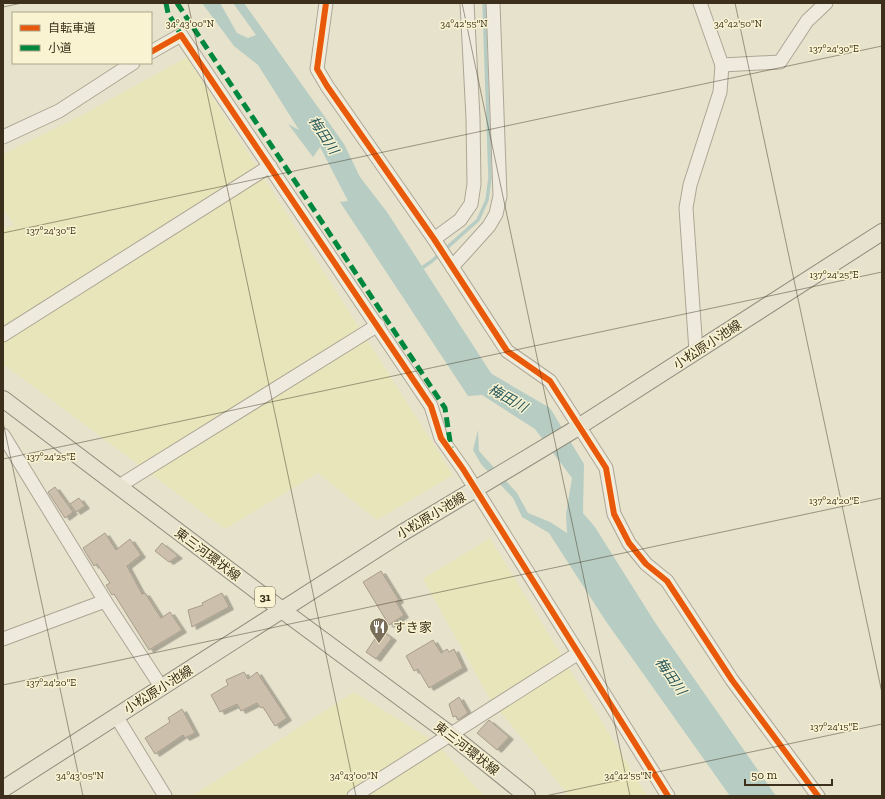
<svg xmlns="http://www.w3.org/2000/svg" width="885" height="799" font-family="'Zilla Slab','Noto Sans JP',serif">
<defs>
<filter id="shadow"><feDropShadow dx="4.5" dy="2.5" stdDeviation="0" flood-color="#0004"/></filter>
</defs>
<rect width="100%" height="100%" fill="#e7e2cc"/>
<g fill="#e8e5bb">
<path d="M187,57L453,475L377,520L318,473L225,529L3,364V229L14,225L3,209V154L82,115Z"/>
<path d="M490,538L647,796H569L490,699L423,579Z"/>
<path d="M354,692L435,742L484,796H192Z"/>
</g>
<path fill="#b7cdc3" d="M202,3H220L237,33L248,38L256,35L233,3H244L344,144L360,177L387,212L489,370L492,374L550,408L584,464L583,513L595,527L656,624L776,796H730L605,620L549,533L522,517L513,498L481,464L473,450L478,430L479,451L517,493L528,513L550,522L567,533L566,514L572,478L535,429L482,395L468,396L340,202L348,201L320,147L313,157L288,124L299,130L258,65L234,46Z"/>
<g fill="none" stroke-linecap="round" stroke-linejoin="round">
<path stroke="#b7cdc3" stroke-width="3.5" d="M419,270L432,261L478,220L487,200L490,178L484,3"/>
</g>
<g fill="#ccc0ac" stroke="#a89d8b" filter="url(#shadow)">
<path d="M55,487L73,512L65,518L48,492Z"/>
<path d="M79,498L85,506L76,512L70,504Z"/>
<path d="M105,533L116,550L130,539L141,555L127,566L142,594L145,593L161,618L170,612L182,630L149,650L114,594L112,595L106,585L110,583L97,564L94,566L83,548Z"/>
<path d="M162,543L178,556L169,562L155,551Z"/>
<path d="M381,571L399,600L396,602L404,615L389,625L363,582Z"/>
<path d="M222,593L229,607L192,627L188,610L203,605L202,603Z"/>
<path d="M381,630L392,638L376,659L366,652Z"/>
<path d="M433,640L441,653L447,649L449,652L454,649L463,668L429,688L418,669L414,671L406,656Z"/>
<path d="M244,672L248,679L257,672L287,718L275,726L263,707L261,708L257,703L241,711L237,704L220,712L211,695L228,685L226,680Z"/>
<path d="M459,697L468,713L458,720L456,716L453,717L449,704Z"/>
<path d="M182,709L195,733L185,738L183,735L155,754L145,738L170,722L168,718Z"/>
<path d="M489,720L509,737L497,750L477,733Z"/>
</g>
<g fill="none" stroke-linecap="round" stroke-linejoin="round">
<defs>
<g id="minor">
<path d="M326,3L317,69L327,86L434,239L507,351L550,381L606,468L614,514L629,543L646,564L667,581L732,680L818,796"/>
<path d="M151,52L181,35L431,406L441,438L463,469L668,796"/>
<path d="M722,65L780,62L807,21L826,3"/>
<path d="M3,137L59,111L133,63"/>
<path d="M434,239L460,220L471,204L474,184L473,118L467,3"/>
<path d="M452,267L489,226L496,214L500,196L493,3"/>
<path d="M3,335L270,166"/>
<path d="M696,351L686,208L690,185L720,92L722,65L700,3"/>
<path d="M3,435L105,601L162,688"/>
<path d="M119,486L378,325"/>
<path d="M3,639L105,601"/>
<path d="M116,716L165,796"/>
<path d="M354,796L577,654"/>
</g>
<g id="major">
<path d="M3,399L282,610L451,735L527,796"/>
<path d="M3,789L402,533L572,431L882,232"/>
</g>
</defs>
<use href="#minor" stroke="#aca695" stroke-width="15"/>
<use href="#major" stroke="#918c7c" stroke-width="18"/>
<use href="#minor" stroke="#eeebde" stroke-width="13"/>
<use href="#major" stroke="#e6e2cf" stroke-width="16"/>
<g stroke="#00873e" stroke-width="5" stroke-dasharray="10 5" stroke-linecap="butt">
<path d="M166,3L168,13L181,35"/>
<path d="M177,3L445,408L451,448"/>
</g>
<defs>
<g id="cycleway">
<path d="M326,3L317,69L327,86L434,239L507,351L550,381L606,468L614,514L629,543L646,564L667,581L732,680L818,796"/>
<path d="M151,52L181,35L431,406L441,438L463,469L668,796"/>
</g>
</defs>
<use href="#cycleway" stroke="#f9f3d1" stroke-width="8"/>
<use href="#cycleway" stroke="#e8590c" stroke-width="6"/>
</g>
<path fill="none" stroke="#3c301c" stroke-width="1" stroke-opacity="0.45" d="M188,3L356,796M462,3L630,796M735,3L882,693M3,7L22,3M3,233L882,46M3,422L83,796M3,459L882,272M3,685L882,498M545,796L882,724"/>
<defs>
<symbol id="restaurant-pin" viewBox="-11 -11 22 30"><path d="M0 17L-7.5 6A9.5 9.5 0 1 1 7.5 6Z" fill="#786e5a" stroke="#f9f3d1"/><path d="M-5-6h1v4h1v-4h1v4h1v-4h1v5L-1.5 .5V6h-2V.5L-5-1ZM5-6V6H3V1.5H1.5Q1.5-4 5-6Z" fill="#fff"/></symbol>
</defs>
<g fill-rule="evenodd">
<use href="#restaurant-pin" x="368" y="616" width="22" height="30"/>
</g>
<g text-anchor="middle" stroke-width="3" stroke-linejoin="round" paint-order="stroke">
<rect fill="#f9f3d1" stroke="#756a52" stroke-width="1" x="255" y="587" width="20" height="20" rx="3"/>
<g font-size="12" font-weight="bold" fill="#3c301c">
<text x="265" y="601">31</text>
</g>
<g font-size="13" fill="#3c301c" stroke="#f9f3d1">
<text transform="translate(707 344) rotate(-33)" y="5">小松原小池線</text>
<text transform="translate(431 515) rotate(-31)" y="5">小松原小池線</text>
<text transform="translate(208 554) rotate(37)" y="5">東三河環状線</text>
<text transform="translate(158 689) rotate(-32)" y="5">小松原小池線</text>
<text transform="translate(467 748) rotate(38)" y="5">東三河環状線</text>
</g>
<g font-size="13" fill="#3c301c" stroke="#f9f3d1" text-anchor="start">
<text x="393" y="632">すき家</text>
</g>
<g font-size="14" font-style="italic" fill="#29595d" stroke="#f9f3d1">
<text transform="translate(324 135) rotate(57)" y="5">梅田川</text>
<text transform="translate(508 398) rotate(30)" y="5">梅田川</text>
<text transform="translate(671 676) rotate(55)" y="5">梅田川</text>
</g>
</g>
<g font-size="10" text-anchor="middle" fill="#3c301c" stroke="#f9f3d1" stroke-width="3" stroke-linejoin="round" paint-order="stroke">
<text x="190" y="27">34°43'00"N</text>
<text x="464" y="27">34°42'55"N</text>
<text x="738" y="27">34°42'50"N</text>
<text x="834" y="52">137°24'30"E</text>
<text x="51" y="234">137°24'30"E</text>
<text x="834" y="278">137°24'25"E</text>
<text x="51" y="460">137°24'25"E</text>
<text x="834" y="504">137°24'20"E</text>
<text x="51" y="686">137°24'20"E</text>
<text x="834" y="730">137°24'15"E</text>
<text x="80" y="779">34°43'05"N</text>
<text x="354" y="779">34°43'00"N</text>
<text x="628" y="779">34°42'55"N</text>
</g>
<rect width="885" height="799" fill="none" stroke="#3c301c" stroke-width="8"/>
<rect x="12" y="12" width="140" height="52" fill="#f9f3d1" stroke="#ada589"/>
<rect x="20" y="25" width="20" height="6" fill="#e8590c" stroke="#ada589"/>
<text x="48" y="32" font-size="12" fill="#3c301c">自転車道</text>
<rect x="20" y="45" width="20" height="6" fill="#00873e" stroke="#ada589"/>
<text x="48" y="52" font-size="12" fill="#3c301c">小道</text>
<path d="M745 779v6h87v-6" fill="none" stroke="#3c301c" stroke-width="2"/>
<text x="751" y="779" font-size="12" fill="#3c301c" stroke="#f9f3d1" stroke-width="3" paint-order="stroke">50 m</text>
</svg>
